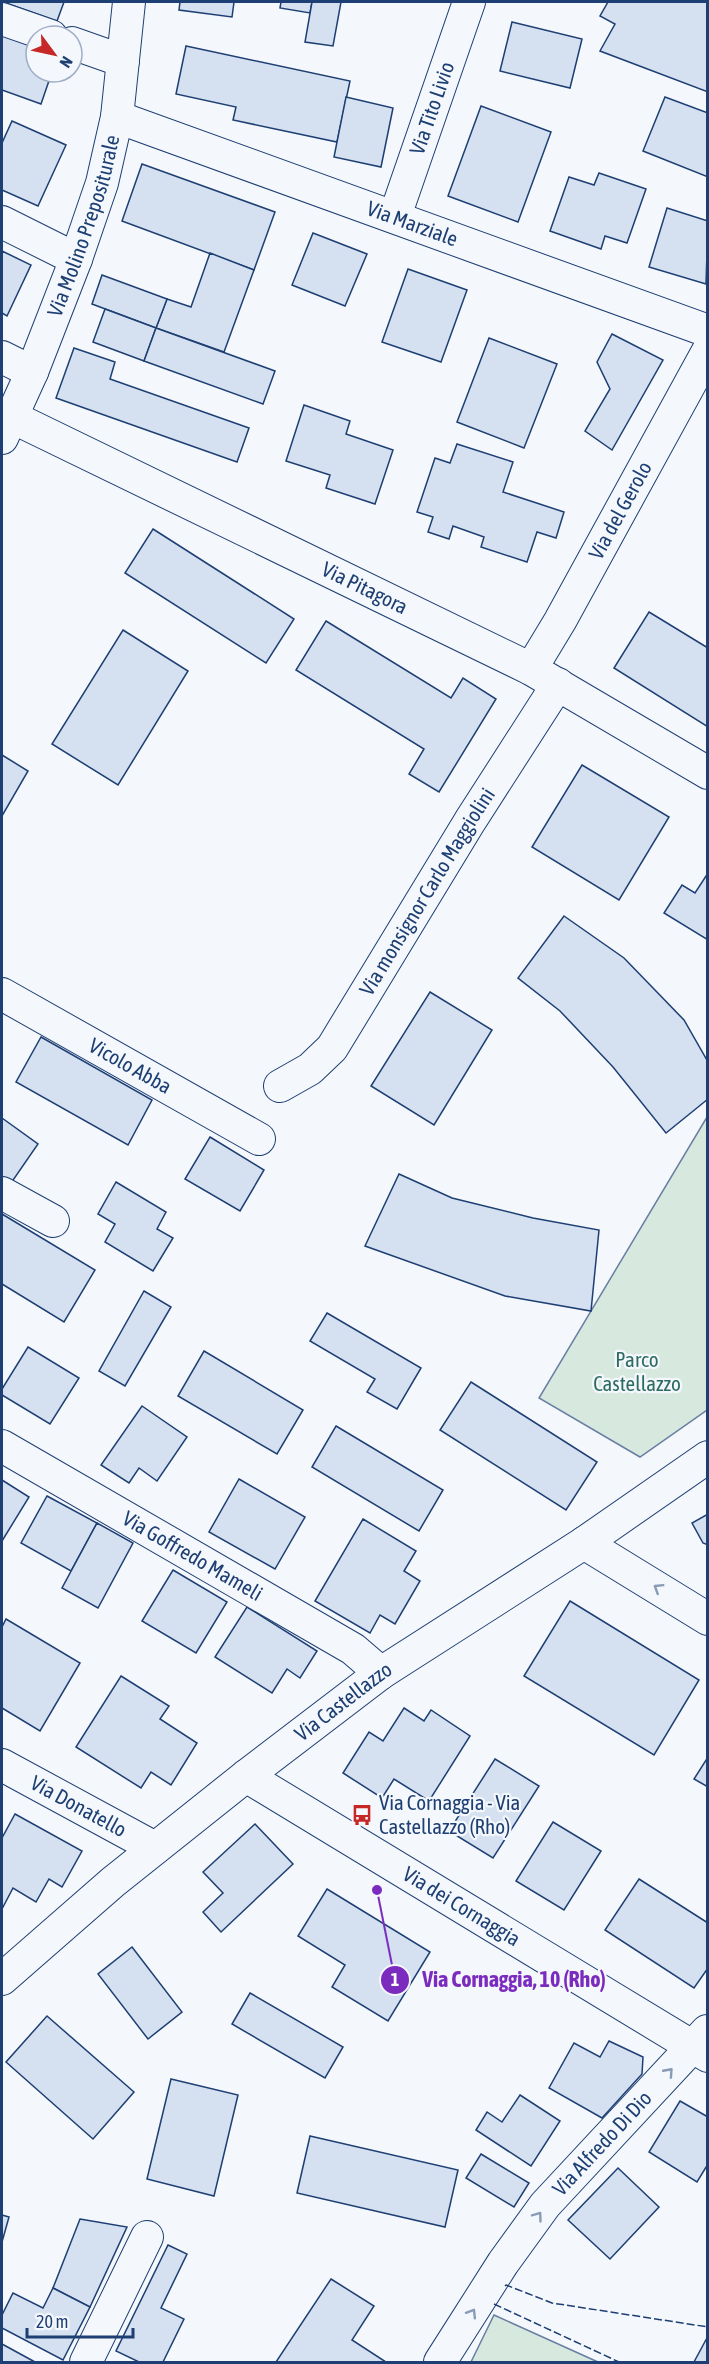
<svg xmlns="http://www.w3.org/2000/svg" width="709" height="2364" font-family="'Asap Condensed',sans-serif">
<rect width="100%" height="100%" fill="#f4f7fb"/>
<g fill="#d7e8df" stroke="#687fa3" stroke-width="1.5">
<path d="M707,1117V1410L640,1457L539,1398Z"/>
<path d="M494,2315L598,2362H471Z"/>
</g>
<g fill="#d5e0f0" stroke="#1d3f73" stroke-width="1.5">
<path d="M3,2H64L57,21Z"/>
<path d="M180,2H234L232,17L179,10Z"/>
<path d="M281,2H312L310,13L280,8Z"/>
<path d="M312,2H341L333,46L305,42Z"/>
<path d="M608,2H708V92L600,51L615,24L600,16Z"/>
<path d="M512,22L582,39L570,88L500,71Z"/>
<path d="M2,33L36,45V72H52L41,104L2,90Z"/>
<path d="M186,46L350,81L337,142L233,120L236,107L176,94Z"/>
<path d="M346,97L393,108L381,167L334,157Z"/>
<path d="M665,97L708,113V177L643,151Z"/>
<path d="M481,106L551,132L518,222L448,196Z"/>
<path d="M12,121L66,145L38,206L2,190V143Z"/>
<path d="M142,164L275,212L254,270L122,221Z"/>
<path d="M599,173L646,189L627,243L605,236L601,249L550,231L569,177L594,185Z"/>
<path d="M667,208L708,221L706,284L649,267Z"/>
<path d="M313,233L367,254L345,306L292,285Z"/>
<path d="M2,251L31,265L7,316L2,313Z"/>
<path d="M210,253L254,270L224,352L156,328L167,299L191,307Z"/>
<path d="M408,269L467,290L441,362L382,342Z"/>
<path d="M102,275L167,299L156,328L92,304Z"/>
<path d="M105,309L156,328L144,361L93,342Z"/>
<path d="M156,328L275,371L263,404L144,361Z"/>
<path d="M612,334L663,360L612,450L585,431L610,389L597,362Z"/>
<path d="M489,338L557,364L524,448L457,422Z"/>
<path d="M74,348L115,362L110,379L249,428L237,462L56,398Z"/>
<path d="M304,405L350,421L346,434L393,450L375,504L326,488L330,475L286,461Z"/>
<path d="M457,444L513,462L503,492L564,512L556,538L537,532L527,562L481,547L484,537L453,526L449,539L428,532L433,517L417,512L435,458L450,463Z"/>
<path d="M153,529L294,619L266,663L125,573Z"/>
<path d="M649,612L708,648V727L614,668Z"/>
<path d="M326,621L451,698L463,678L496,699L439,792L409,774L424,749L296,670Z"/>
<path d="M123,630L188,671L118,785L52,744Z"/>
<path d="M2,755L28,771L2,816Z"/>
<path d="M582,765L669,817L619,900L532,847Z"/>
<path d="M708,873V940L664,913L682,885L695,893Z"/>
<path d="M564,916L624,958L684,1020L708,1062V1099L666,1133L613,1067L560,1011L518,978Z"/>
<path d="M430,992L492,1030L434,1125L371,1086Z"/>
<path d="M41,1037L152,1100L128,1145L16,1082Z"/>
<path d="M2,1118L38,1144L9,1186L2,1181Z"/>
<path d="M210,1137L264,1170L240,1211L185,1179Z"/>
<path d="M399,1174L452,1198L533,1218L599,1230L591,1311L505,1296L365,1246Z"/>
<path d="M116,1182L166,1212L157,1229L173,1238L153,1271L105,1242L115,1224L98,1214Z"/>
<path d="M2,1214L95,1270L64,1322L2,1284Z"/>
<path d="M144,1291L171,1307L125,1386L99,1371Z"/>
<path d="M327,1313L421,1368L397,1409L367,1392L375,1379L310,1341Z"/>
<path d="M28,1347L79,1378L50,1424L2,1395V1389Z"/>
<path d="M204,1351L303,1410L277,1454L178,1396Z"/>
<path d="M471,1382L597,1462L566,1510L440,1430Z"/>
<path d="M142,1406L187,1437L157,1481L139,1468L129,1483L101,1465Z"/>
<path d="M336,1426L443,1490L419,1531L312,1467Z"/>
<path d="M239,1479L305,1517L275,1569L209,1532Z"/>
<path d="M2,1480L29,1497L2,1541Z"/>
<path d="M47,1496L97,1523L71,1571L21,1543Z"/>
<path d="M708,1514V1545L703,1543L692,1523Z"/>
<path d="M363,1519L416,1551L404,1571L420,1581L395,1624L380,1615L370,1633L315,1601Z"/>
<path d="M97,1523L133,1543L98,1608L62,1588Z"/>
<path d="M173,1570L227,1602L196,1653L142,1621Z"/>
<path d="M570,1601L699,1680L654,1755L524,1676Z"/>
<path d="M247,1607L317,1651L300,1678L287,1669L272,1693L215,1657Z"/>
<path d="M6,1619L80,1663L40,1731L2,1708V1627Z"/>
<path d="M121,1676L169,1706L160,1719L197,1743L171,1785L151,1772L141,1788L76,1747Z"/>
<path d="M404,1708L424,1721L431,1710L470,1736L429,1801L394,1779L382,1798L343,1773L369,1732L383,1741Z"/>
<path d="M708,1757V1787L694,1779Z"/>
<path d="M495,1759L539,1786L493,1858L449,1831Z"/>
<path d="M15,1814L82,1851L62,1887L49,1879L36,1902L13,1888L2,1909V1838Z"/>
<path d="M553,1822L601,1851L564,1910L516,1881Z"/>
<path d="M255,1824L293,1864L221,1932L203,1912L223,1893L203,1872Z"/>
<path d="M639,1879L708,1923V1968L694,1988L605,1930Z"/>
<path d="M327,1889L430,1952L388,2021L332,1987L345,1965L298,1936Z"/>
<path d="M132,1947L182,2012L148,2039L98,1974Z"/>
<path d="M250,1993L343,2047L325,2078L232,2024Z"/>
<path d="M47,2016L134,2092L93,2139L6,2062Z"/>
<path d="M609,2041L643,2057L642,2074L602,2118L549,2088L574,2043L600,2057Z"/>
<path d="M171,2079L238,2095L214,2196L147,2179Z"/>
<path d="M520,2095L560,2121L531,2166L476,2130L487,2112L502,2122Z"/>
<path d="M680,2101L708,2117V2164L697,2182L649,2152Z"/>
<path d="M310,2136L458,2170L445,2227L297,2193Z"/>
<path d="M481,2154L529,2183L514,2207L466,2178Z"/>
<path d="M618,2168L659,2207L610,2259L568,2220Z"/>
<path d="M2,2215L9,2217L2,2242Z"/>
<path d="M80,2219L127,2227L90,2307L53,2288Z"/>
<path d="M168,2245L187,2254L161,2308L184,2319L163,2362H139L116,2351Z"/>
<path d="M331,2279L374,2306L352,2340L386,2362H276Z"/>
<path d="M53,2288L90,2307L63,2360L2,2328V2315L13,2293L43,2308Z"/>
<path d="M708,2336V2362H694Z"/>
<path d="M2,2344L35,2362H2Z"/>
</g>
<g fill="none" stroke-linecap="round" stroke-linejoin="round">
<defs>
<g id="minor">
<path d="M2,19L51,36"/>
<path d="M72,43L123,61"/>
<path id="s1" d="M117,117L708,331"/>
<path id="s2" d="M395,216L469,2"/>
<path d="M2,222L76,259"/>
<path d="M2,357L32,372"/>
<path id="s3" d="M12,417L531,669L708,773"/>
<path id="s4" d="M2,438L32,372L76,259L102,183L117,117L129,2"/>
<path id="s5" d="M531,669L560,621L708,351"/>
<path id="s6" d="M2,994L259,1139"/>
<path id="s7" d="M280,1086L310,1069L332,1048L470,821L558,684"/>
<path d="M2,1193L53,1221"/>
<path id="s8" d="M2,1446L353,1649L381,1673"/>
<path d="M584,1543L708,1619"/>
<path id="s9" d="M2,1765L155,1848"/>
<path id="s10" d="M246,1776L708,2056"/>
<path id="s11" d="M2,1979L113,1882L246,1776L381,1673L584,1543L708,1457"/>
<path d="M86,2362L147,2237"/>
<path id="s12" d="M440,2362L503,2263L545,2205L707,2031"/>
</g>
</defs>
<use href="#minor" stroke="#1d3f73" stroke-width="34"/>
<use href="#minor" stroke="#f4f7fb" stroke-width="32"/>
<g stroke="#1d3f73" stroke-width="1.5" stroke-dasharray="8 3" stroke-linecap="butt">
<path d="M505,2286L506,2285L552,2303L708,2327"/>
<path d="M494,2304L619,2362"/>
</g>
</g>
<defs><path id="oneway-chevron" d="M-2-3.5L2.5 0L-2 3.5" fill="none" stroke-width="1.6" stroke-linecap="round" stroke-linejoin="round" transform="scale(1.5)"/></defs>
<g stroke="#889bb7">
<use href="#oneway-chevron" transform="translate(658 1588) rotate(-148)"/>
<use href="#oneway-chevron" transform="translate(669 2072) rotate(-48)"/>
<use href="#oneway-chevron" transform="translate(538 2216) rotate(-54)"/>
<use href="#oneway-chevron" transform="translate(472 2313) rotate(-58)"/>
</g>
<defs>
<symbol id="bus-bare" viewBox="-9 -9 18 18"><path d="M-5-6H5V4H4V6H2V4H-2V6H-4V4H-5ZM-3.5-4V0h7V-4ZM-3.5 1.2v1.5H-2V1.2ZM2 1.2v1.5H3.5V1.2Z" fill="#c62828" stroke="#f4f7fb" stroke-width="2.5" paint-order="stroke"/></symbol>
</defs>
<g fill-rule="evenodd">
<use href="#bus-bare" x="347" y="1800" width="30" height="30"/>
</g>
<g text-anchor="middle" stroke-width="4.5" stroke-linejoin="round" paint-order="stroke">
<g font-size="21" fill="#1d3f73" stroke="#f4f7fb">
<text dy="7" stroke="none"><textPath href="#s2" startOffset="114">Via Tito Livio</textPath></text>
<text dy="7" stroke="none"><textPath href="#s1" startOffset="314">Via Marziale</textPath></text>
<text dy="7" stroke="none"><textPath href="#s4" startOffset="228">Via Molino Prepositurale</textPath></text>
<text dy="7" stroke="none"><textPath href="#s5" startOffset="182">Via del Gerolo</textPath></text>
<text dy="7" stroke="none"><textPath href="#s3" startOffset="392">Via Pitagora</textPath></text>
<text dy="7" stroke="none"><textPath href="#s7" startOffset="248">Via monsignor Carlo Maggiolini</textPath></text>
<text dy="7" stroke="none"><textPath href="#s6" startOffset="147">Vicolo Abba</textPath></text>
<text dy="7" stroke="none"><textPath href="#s8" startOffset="220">Via Goffredo Mameli</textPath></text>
<text dy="7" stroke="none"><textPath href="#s11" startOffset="440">Via Castellazzo</textPath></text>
<text dy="7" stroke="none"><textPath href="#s9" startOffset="87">Via Donatello</textPath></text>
<text dy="7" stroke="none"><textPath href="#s10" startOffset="252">Via dei Cornaggia</textPath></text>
<text dy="7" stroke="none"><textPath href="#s12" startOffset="273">Via Alfredo Di Dio</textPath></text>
</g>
<g font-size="21" fill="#2c6c60" stroke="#f4f7fb">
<text x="637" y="1367">Parco<tspan x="637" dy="24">Castellazzo</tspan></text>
</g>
<g font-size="21" fill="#1d3f73" stroke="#f4f7fb" text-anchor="start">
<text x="379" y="1810">Via Cornaggia - Via<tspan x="379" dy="24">Castellazzo (Rho)</tspan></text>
</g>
</g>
<path fill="none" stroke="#7b2cbf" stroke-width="2" d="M377 1890L395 1980"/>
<g fill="#7b2cbf" stroke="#f4f7fb" stroke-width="2">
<circle cx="377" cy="1890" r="6"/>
<circle cx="395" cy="1980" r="15"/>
</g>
<g font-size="18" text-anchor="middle" font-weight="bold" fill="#fff">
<text x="395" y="1986">1</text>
</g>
<g font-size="22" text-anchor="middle" font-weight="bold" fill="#7b2cbf" stroke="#f4f7fb" stroke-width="4.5" stroke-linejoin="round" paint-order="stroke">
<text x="514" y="1987">Via Cornaggia, 10 (Rho)</text>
</g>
<rect width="709" height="2364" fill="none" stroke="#1d3f73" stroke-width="6"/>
<g transform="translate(54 54) rotate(123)"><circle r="28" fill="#f4f7fb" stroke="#9eadc5" stroke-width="1.5"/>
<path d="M0-4.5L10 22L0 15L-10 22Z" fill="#c62828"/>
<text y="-9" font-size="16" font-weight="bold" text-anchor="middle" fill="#1d3f73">N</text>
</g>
<path d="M27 2328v9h106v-9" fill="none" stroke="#1d3f73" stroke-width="3"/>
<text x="36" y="2328" font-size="18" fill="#1d3f73" stroke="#f4f7fb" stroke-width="4.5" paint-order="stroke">20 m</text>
</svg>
